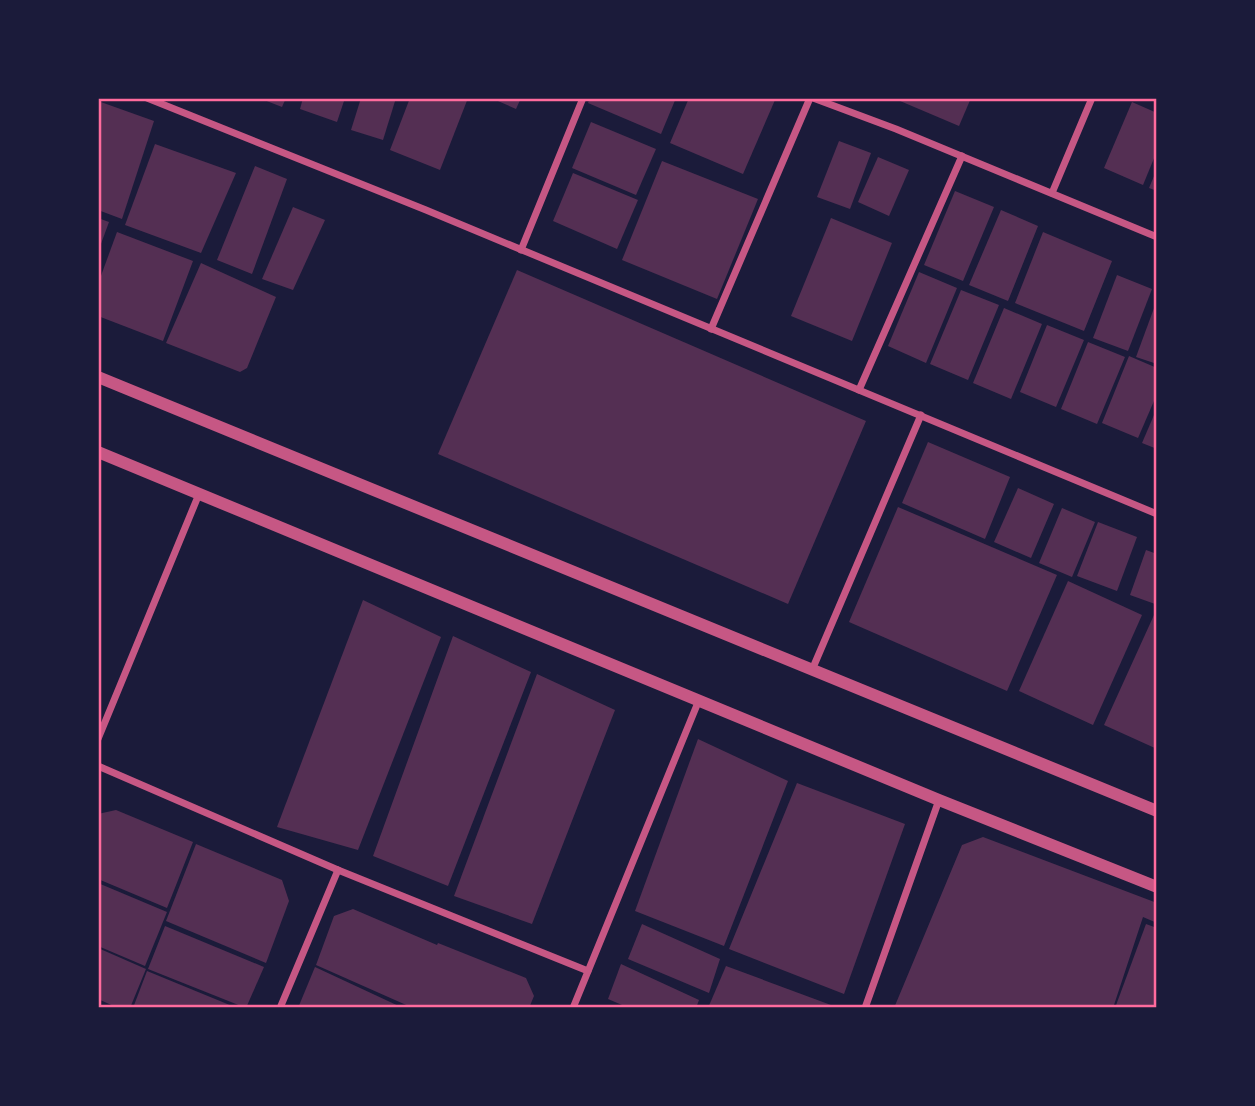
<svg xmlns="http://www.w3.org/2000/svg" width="1255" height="1106" font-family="Ubuntu,sans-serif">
<rect width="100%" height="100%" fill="#1b1b3a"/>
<g fill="#542f53">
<path d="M259,98H286L282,107Z"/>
<path d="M303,98H345L337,122L300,109Z"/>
<path d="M361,98H396L383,140L351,130Z"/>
<path d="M410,98H468L440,170L390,150Z"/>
<path d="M491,98H521L516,109Z"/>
<path d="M590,98H676L661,134L588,103Z"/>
<path d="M689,98L775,100L743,174L670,143Z"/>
<path d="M893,98H971L959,126Z"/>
<path d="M98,101L154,121L122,219L98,210Z"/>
<path d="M1132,102L1157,113V151L1143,185L1104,168Z"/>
<path d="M591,122L656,149L636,195L572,168Z"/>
<path d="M839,141L871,153L850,209L817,197Z"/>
<path d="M155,144L236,173L201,253L125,225Z"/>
<path d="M878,157L909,170L889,216L858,202Z"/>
<path d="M662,161L758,199L717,299L622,260Z"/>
<path d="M255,166L287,179L252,274L217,260Z"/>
<path d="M1157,169V191L1149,188Z"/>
<path d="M573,173L638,200L617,249L553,221Z"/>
<path d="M955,191L994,207L963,281L924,265Z"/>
<path d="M293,207L325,220L293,290L262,279Z"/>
<path d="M1001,210L1038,226L1008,301L969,285Z"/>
<path d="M98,218L109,222L98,252Z"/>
<path d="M831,218L892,243L852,341L791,316Z"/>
<path d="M117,232L193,261L163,341L98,316V284Z"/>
<path d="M1043,232L1112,261L1084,331L1015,303Z"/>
<path d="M201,263L276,297L247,368L240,372L166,343Z"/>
<path d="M517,270L866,421L788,604L438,454Z"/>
<path d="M919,272L957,288L926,363L888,346Z"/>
<path d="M1117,275L1152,289L1128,351L1093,338Z"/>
<path d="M961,290L999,305L968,380L930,364Z"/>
<path d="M1157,300V364L1136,357Z"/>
<path d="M1004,308L1042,324L1011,399L973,383Z"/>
<path d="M1047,325L1084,340L1056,407L1020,392Z"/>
<path d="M1088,342L1125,357L1097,424L1061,409Z"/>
<path d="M1129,356L1157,368V394L1138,438L1102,423Z"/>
<path d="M1157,408V449L1142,443Z"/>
<path d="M928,442L1010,477L985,539L902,503Z"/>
<path d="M1018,488L1054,504L1031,558L994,542Z"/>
<path d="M898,507L1057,575L1007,691L849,622Z"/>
<path d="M1062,508L1095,522L1072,577L1039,563Z"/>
<path d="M1098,522L1137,537L1117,591L1077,576Z"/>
<path d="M1146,550L1157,554V603L1155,604L1130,595Z"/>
<path d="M1068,581L1142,615L1093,725L1019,691Z"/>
<path d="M363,600L441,637L358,850L277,827Z"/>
<path d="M1154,615L1157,616V749L1104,725Z"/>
<path d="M453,636L531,672L448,886L373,856Z"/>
<path d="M537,674L615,710L532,924L454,896Z"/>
<path d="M698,739L788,781L724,946L635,911Z"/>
<path d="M797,783L905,824L844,994L729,949Z"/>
<path d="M116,810L193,842L167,908L98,879V814Z"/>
<path d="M983,837L1157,903V923L1143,917L1113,1008H894L962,845Z"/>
<path d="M196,844L282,880L289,901L266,963L166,921Z"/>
<path d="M98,883L167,912L145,966L98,946Z"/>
<path d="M353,909L437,945L438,943L526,978L534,996L529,1008H413L316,965L334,916Z"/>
<path d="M642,924L720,959L709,993L628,959Z"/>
<path d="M1146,924L1157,928V1008H1115Z"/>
<path d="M165,926L264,967L246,1008L148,969Z"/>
<path d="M98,948L146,969L130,1008H118L98,999Z"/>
<path d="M621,964L699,1000L696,1008H629L608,999Z"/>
<path d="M726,966L839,1008H708Z"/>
<path d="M315,967L403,1008H298Z"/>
<path d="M147,971L237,1008H133Z"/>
</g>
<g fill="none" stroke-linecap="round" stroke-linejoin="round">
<g stroke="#c65784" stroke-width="7">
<path d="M147,98L426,210L1157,514"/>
<path d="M813,98L896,129L1157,237"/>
<path d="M1052,193L1092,98"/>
<path d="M521,250L583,98"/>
<path d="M711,329L810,98"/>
<path d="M859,390L962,156"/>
<path d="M812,670L921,415"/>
<path d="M98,739L199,494"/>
<path d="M98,766L338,870L588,971"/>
<path d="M280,1008L338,870"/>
<path d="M573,1008L699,700"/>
<path d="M865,1008L939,800"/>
</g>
<g stroke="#c65784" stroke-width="12">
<path d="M98,377L1157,811"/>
<path d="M98,452L939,800L1157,887"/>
</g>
</g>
<rect width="1255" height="1106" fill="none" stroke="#1b1b3a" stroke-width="200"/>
<rect x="100" y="100" width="1055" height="906" fill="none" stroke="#ff6b9d" stroke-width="2.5"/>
</svg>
